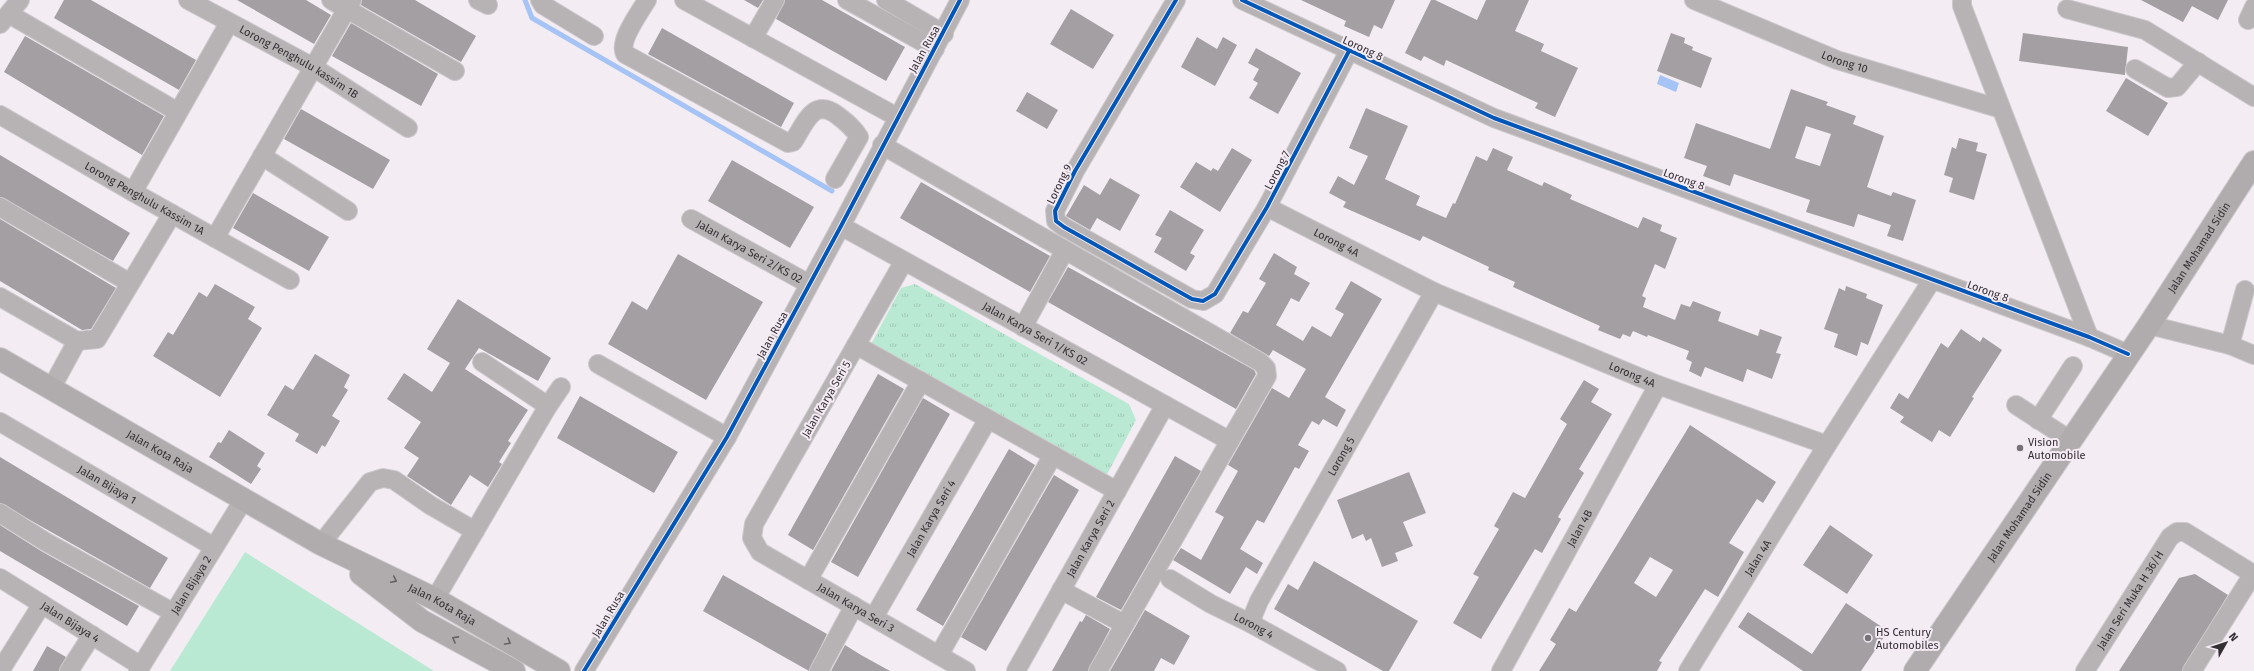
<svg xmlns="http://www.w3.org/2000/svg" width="2254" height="671" font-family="'Fira Sans',sans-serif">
<defs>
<pattern id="park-tufts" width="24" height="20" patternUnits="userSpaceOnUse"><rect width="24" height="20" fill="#bae9d3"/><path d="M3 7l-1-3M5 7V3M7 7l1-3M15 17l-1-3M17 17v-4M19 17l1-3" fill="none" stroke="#a0c8b6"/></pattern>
</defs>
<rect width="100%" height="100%" fill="#f3edf3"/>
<path fill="url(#park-tufts)" d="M915,284L1129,404L1136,420L1104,480L870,346L901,288Z"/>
<path fill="#bae9d3" d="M245,552L434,671H170Z"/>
<path fill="#a6c3f5" d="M1660,75L1679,83L1676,92L1657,84Z"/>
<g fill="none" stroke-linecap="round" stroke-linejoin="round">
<path stroke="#a6c3f5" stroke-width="5" d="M525,0L532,18L832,191"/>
</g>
<g fill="#a39fa3" fill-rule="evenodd">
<path d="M64,0H91L196,60L179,90L54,18Z"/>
<path d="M237,0H306L331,15L314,44Z"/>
<path d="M362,0H415L476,36L461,62L361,5Z"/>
<path d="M744,0H763L758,8Z"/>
<path d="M785,0H822L905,47L886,81L776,19Z"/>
<path d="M1301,0H1395L1382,29L1374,25L1369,37L1344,26L1346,21Z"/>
<path d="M1431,0H1435L1477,20L1486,0H1529L1515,31L1544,44L1541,51L1578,68L1555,117L1535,108L1538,103L1446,60L1444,66L1424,56L1421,61L1405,53Z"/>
<path d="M2141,0H2228L2218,20L2192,6L2183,22Z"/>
<path d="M1071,9L1114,35L1093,69L1050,44Z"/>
<path d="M351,23L438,74L421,106L332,56Z"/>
<path d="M662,28L794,103L781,127L648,54Z"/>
<path d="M1671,33L1685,38L1684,43L1693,47L1692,50L1712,58L1701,88L1657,71Z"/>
<path d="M2023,33L2128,47L2125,75L2019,61Z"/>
<path d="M25,36L164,116L142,155L4,72Z"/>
<path d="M1197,37L1217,49L1223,37L1237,45L1215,86L1181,67Z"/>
<path d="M1256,48L1301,73L1278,114L1249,98L1258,83L1253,80L1259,69L1248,63Z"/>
<path d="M2126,78L2168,103L2148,136L2106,111Z"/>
<path d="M1791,89L1828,102L1826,105L1856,116L1853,124L1884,136L1867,187L1891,196L1893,192L1916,200L1903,241L1887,236L1891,225L1858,214L1854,227L1806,212L1810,200L1734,174L1730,186L1703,176L1707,166L1684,158L1696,123L1770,149ZM1806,126L1831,134L1820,166L1795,158Z"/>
<path d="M1027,92L1058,110L1047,129L1016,111Z"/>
<path d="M1366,108L1408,126L1385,179L1420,196L1416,205L1446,218L1453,203L1455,204L1476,156L1487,161L1493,148L1513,157L1507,170L1542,186L1544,182L1572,195L1570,199L1638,228L1643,217L1662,225L1660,231L1677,238L1665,269L1655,264L1642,296L1646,298L1643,307L1675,320L1681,304L1690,307L1693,301L1721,312L1718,321L1758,336L1760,329L1782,337L1776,353L1781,354L1772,379L1747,369L1743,382L1705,367L1701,377L1689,371L1692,362L1686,359L1689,351L1648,335L1647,337L1633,331L1630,337L1623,334L1620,339L1598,330L1600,326L1513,287L1515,282L1488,270L1489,267L1423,236L1420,241L1343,207L1346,202L1329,193L1338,176L1354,185L1368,156L1349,148Z"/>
<path d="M301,109L390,160L373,189L284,139Z"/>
<path d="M1959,138L1978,143L1976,151L1987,154L1974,200L1949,192L1953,178L1944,175L1952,147L1956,149Z"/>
<path d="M1232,148L1252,160L1220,212L1180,187L1196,162L1211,171L1213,168L1218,171Z"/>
<path d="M0,155L130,233L113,261L0,197Z"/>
<path d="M732,160L814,207L790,248L708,201Z"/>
<path d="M1110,178L1140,195L1120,231L1097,218L1090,230L1066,216L1084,185L1100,195Z"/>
<path d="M921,182L1050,256L1030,292L900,218Z"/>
<path d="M253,193L329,237L309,271L233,228Z"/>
<path d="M1170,210L1204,230L1190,253L1195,256L1186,271L1154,252L1162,238L1155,235Z"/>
<path d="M0,219L116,288L91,329L82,330L0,281Z"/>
<path d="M1274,253L1297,267L1294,274L1310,283L1299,302L1291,298L1276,325L1303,341L1312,326L1331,337L1344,314L1335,309L1351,281L1382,299L1325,397L1346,410L1337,427L1323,419L1319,425L1312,421L1298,445L1309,451L1299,469L1295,467L1264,523L1257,520L1240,549L1263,563L1257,574L1246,567L1230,594L1173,560L1181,548L1201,560L1224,517L1215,512L1238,471L1228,465L1272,388L1289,398L1306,369L1273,350L1269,356L1230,333L1243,311L1248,313L1266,283L1259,279Z"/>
<path d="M678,254L763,302L706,400L608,344L632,301L647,310Z"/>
<path d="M1068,267L1254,370L1256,374L1236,409L1048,302Z"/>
<path d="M215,284L255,307L248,319L262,328L220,397L153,356L168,332L173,335L199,292L207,297Z"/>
<path d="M1846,286L1867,294L1866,298L1883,305L1868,345L1861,342L1857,356L1834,347L1838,334L1824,329L1839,288L1845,291Z"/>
<path d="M458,299L551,358L538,381L479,348L465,369L528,410L508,441L511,443L499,462L502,464L488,487L470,475L451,505L407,476L419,458L404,448L421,422L387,399L404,373L432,392L450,363L427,349Z"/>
<path d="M1961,329L1980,342L1983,337L2002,350L1972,397L1974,398L1950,437L1939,430L1932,442L1900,422L1904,417L1890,408L1899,393L1908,399L1941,343L1948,348Z"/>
<path d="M315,354L350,375L344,387L348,390L332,416L340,421L325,447L322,445L317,454L295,441L299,434L267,415L285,385L293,390Z"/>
<path d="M878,374L904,389L813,550L788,535Z"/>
<path d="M1584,380L1599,389L1591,402L1612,414L1579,469L1584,473L1558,517L1561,519L1542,553L1535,549L1481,639L1453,623L1479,577L1473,574L1499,529L1494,526L1513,492L1525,498L1567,424L1560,419Z"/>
<path d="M580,396L678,452L654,493L557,438Z"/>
<path d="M923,398L950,414L858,577L831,562Z"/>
<path d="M1690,425L1776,482L1763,503L1757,499L1729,543L1744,552L1718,597L1705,589L1659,661L1662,662L1657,671H1539L1556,644L1550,640L1569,608L1576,612ZM1650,557L1673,570L1656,597L1634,583Z"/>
<path d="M229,430L265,453L257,466L261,469L251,484L209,457L218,442L221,443Z"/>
<path d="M1009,449L1035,465L943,626L916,610Z"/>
<path d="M1175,456L1201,471L1121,610L1096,597Z"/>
<path d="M0,457L168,558L150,588L0,503Z"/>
<path d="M1409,472L1426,513L1403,522L1413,546L1395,553L1398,561L1382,567L1371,538L1366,541L1363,534L1352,539L1337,500Z"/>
<path d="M1054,475L1079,490L986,651L961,637Z"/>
<path d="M0,525L41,551L139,606L127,626L0,551Z"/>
<path d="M1830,525L1873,555L1847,594L1803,565Z"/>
<path d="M1314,561L1418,621L1389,671H1383L1274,609L1288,584L1298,590Z"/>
<path d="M2195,574L2228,595L2182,671H2119L2179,578Z"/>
<path d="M723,575L827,634L809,671L703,611Z"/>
<path d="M1846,603L1888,631L1861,671H1803L1738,627L1748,612L1812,654Z"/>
<path d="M1145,610L1190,636L1174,665L1161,658L1154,671H1110Z"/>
<path d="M1086,615L1110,629L1088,671H1052L1080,621L1082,622Z"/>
<path d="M845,645L861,655L890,671H831Z"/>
<path d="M47,646L66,657L59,671H33Z"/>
</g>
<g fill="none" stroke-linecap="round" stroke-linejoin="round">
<defs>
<g id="minor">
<path id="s1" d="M188,0L313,67L408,128"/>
<path d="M331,0L455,71"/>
<path d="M478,0L488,5"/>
<path d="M540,0L543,5L594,36"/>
<path d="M647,0C640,12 618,41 625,54L788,143L793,142C805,124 813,97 837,115C846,122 853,127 859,137L835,179"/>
<path d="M684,0L897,117"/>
<path d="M847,0L935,49"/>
<path d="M886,0L944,34"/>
<path d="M1176,0L1075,171L1055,211L1056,221L1064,227L1192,299L1203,301L1215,294L1267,207L1349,51"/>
<path d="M1242,0L1494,118L2089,337L2128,354"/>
<path id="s2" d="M1694,0L1837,60L2001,109"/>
<path d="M1962,0V6L2089,337"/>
<path d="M2067,9L2145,30L2254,97"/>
<path d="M9,14L178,112"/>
<path d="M2248,20L2254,7"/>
<path d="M0,24L20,0"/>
<path d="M753,38L775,0"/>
<path d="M2135,69L2168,88L2177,87L2198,62"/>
<path id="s3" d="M0,115L133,192L290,280"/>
<path d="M882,145L1260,362L1266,368L1267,376L1098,671"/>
<path d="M262,156L348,211"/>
<path d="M133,192L229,23"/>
<path d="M0,207L130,283"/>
<path id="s4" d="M1267,207L1434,292L1658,385L1827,445"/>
<path id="s5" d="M691,219L809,284"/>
<path id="s6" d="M841,226L1230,441"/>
<path d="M215,238L352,0"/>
<path id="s7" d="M904,261L754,524L752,538L760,552L966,671"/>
<path d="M0,297L77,341"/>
<path d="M2149,325L2230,345L2254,355"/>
<path d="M1023,327L1065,250"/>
<path d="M77,341L97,339L172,214"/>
<path d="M856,345L1117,491"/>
<path d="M2230,345L2245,290"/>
<path d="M482,362L548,406"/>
<path d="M598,364L727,437"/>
<path d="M52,387L77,341"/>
<path d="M2016,405L2070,440"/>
<path d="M2038,420L2073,366"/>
<path id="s8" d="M0,422L214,547"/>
<path d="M0,513L46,542L174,613"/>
<path d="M321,544L370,482L383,478L394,480L430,505L475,531"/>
<path id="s9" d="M0,578L141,666"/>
<path id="s10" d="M1170,579L1211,604L1250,623L1337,671"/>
<path d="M808,580L921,381"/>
<path d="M1061,590L1124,624"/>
<path d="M435,599L548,406L561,387"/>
<path id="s11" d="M874,617L988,419"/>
<path id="s12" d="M1250,623L1259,601L1434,292"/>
<path d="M939,655L1053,455"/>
<path d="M0,671L42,604"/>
<path d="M69,671L92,635"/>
<path id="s13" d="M138,671L244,499"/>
<path d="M584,671L727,437L841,226L960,0"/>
<path d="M819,671L854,606"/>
<path id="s14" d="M1016,671L1165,405"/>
<path id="s15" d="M1501,671L1658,385"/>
<path id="s16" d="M1688,671L1827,445L1932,280"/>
<path id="s17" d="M2085,671L2170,537L2177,532H2185L2253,574L2192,671"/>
</g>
<g id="major">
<path id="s18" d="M0,359L321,544L435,599L559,671"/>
<path d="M361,574L422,621L514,671"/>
<path id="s19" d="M1915,671L2149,325L2254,162"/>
</g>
</defs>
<use href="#minor" stroke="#ccc8cc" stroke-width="20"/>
<use href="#major" stroke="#ccc8cc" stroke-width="24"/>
<use href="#minor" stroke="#b7b3b4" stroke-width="18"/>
<use href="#major" stroke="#b0acad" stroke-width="22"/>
<defs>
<g id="cycleway">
<path d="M1176,0L1075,171L1055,211L1056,221L1064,227L1192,299L1203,301L1215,294L1267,207L1349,51"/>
<path d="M1242,0L1494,118L2089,337L2128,354"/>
<path d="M584,671L727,437L841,226L960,0"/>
</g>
</defs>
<use href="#cycleway" stroke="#f5ebf5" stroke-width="6"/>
<use href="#cycleway" stroke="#0057b8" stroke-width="4"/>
</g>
<defs><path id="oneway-chevron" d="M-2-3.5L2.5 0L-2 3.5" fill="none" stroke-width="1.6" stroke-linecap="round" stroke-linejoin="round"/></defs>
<g stroke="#656164">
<use href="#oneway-chevron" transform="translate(394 580) rotate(26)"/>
<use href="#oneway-chevron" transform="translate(455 639) rotate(-151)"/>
<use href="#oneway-chevron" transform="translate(508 642) rotate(30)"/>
</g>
<g fill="#767276" stroke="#f5ebf5" stroke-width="1.5">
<circle cx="2020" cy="448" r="4"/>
<circle cx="1868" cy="638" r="4"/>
</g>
<g text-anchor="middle" stroke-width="4" stroke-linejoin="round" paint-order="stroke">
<g font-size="11" fill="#332f33" stroke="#f5ebf5">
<text transform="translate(1363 48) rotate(25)" y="4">Lorong 8</text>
<text transform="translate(924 49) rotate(-61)" y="4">Jalan Rusa</text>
<text dy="4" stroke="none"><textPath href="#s2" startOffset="163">Lorong 10</textPath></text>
<text dy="4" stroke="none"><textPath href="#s1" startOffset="127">Lorong Penghulu kassim 1B</textPath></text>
<text transform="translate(1277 170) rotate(-62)" y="4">Lorong 7</text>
<text transform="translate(1684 179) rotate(20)" y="4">Lorong 8</text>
<text transform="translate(1059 184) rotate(-64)" y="4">Lorong 9</text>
<text dy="4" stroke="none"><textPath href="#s3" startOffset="167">Lorong Penghulu Kassim 1A</textPath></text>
<text dy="4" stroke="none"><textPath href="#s4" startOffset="78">Lorong 4A</textPath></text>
<text dy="4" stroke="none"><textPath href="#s19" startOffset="510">Jalan Mohamad Sidin</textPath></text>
<text dy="4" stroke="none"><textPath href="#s5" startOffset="67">Jalan Karya Seri 2/KS 02</textPath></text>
<text transform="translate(1988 291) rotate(20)" y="4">Lorong 8</text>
<text dy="4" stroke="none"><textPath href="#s6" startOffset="222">Jalan Karya Seri 1/KS 02</textPath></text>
<text transform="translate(772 335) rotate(-61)" y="4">Jalan Rusa</text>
<text dy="4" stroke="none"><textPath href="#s4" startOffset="402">Lorong 4A</textPath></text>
<text transform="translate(826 399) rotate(-60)" y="4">Jalan Karya Seri 5</text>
<text dy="4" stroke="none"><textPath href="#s18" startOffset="185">Jalan Kota Raja</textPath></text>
<text dy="4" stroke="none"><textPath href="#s12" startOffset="190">Lorong 5</textPath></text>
<text dy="4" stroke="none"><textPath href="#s8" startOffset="124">Jalan Bijaya 1</textPath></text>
<text dy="4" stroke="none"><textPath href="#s19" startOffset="186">Jalan Mohamad Sidin</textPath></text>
<text dy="4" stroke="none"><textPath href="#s11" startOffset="114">Jalan Karya Seri 4</textPath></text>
<text dy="4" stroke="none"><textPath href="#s15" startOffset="163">Jalan 4B</textPath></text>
<text dy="4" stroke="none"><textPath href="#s14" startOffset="152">Jalan Karya Seri 2</textPath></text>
<text dy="4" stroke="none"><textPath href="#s16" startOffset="133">Jalan 4A</textPath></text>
<text dy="4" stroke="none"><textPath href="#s13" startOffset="101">Jalan Bijaya 2</textPath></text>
<text dy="4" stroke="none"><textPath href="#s17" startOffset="84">Jalan Seri Muka H 36/H</textPath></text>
<text dy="4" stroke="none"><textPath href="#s18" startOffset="506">Jalan Kota Raja</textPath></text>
<text dy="4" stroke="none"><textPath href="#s7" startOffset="444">Jalan Karya Seri 3</textPath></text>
<text transform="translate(608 614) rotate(-59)" y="4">Jalan Rusa</text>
<text dy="4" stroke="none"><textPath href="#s9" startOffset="83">Jalan Bijaya 4</textPath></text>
<text dy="4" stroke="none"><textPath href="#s10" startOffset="96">Lorong 4</textPath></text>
</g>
<g font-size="11" fill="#332f33" stroke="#f5ebf5" text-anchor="start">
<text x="2028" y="446">Vision<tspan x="2028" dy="13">Automobile</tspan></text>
<text x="1876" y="636">HS Century<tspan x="1876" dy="13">Automobiles</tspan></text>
</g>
</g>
<g transform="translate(2226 643) rotate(51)" stroke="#f5ebf5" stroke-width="3" paint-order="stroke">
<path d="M0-3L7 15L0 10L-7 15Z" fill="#332f33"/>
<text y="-6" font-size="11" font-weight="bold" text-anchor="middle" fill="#332f33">N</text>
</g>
</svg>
